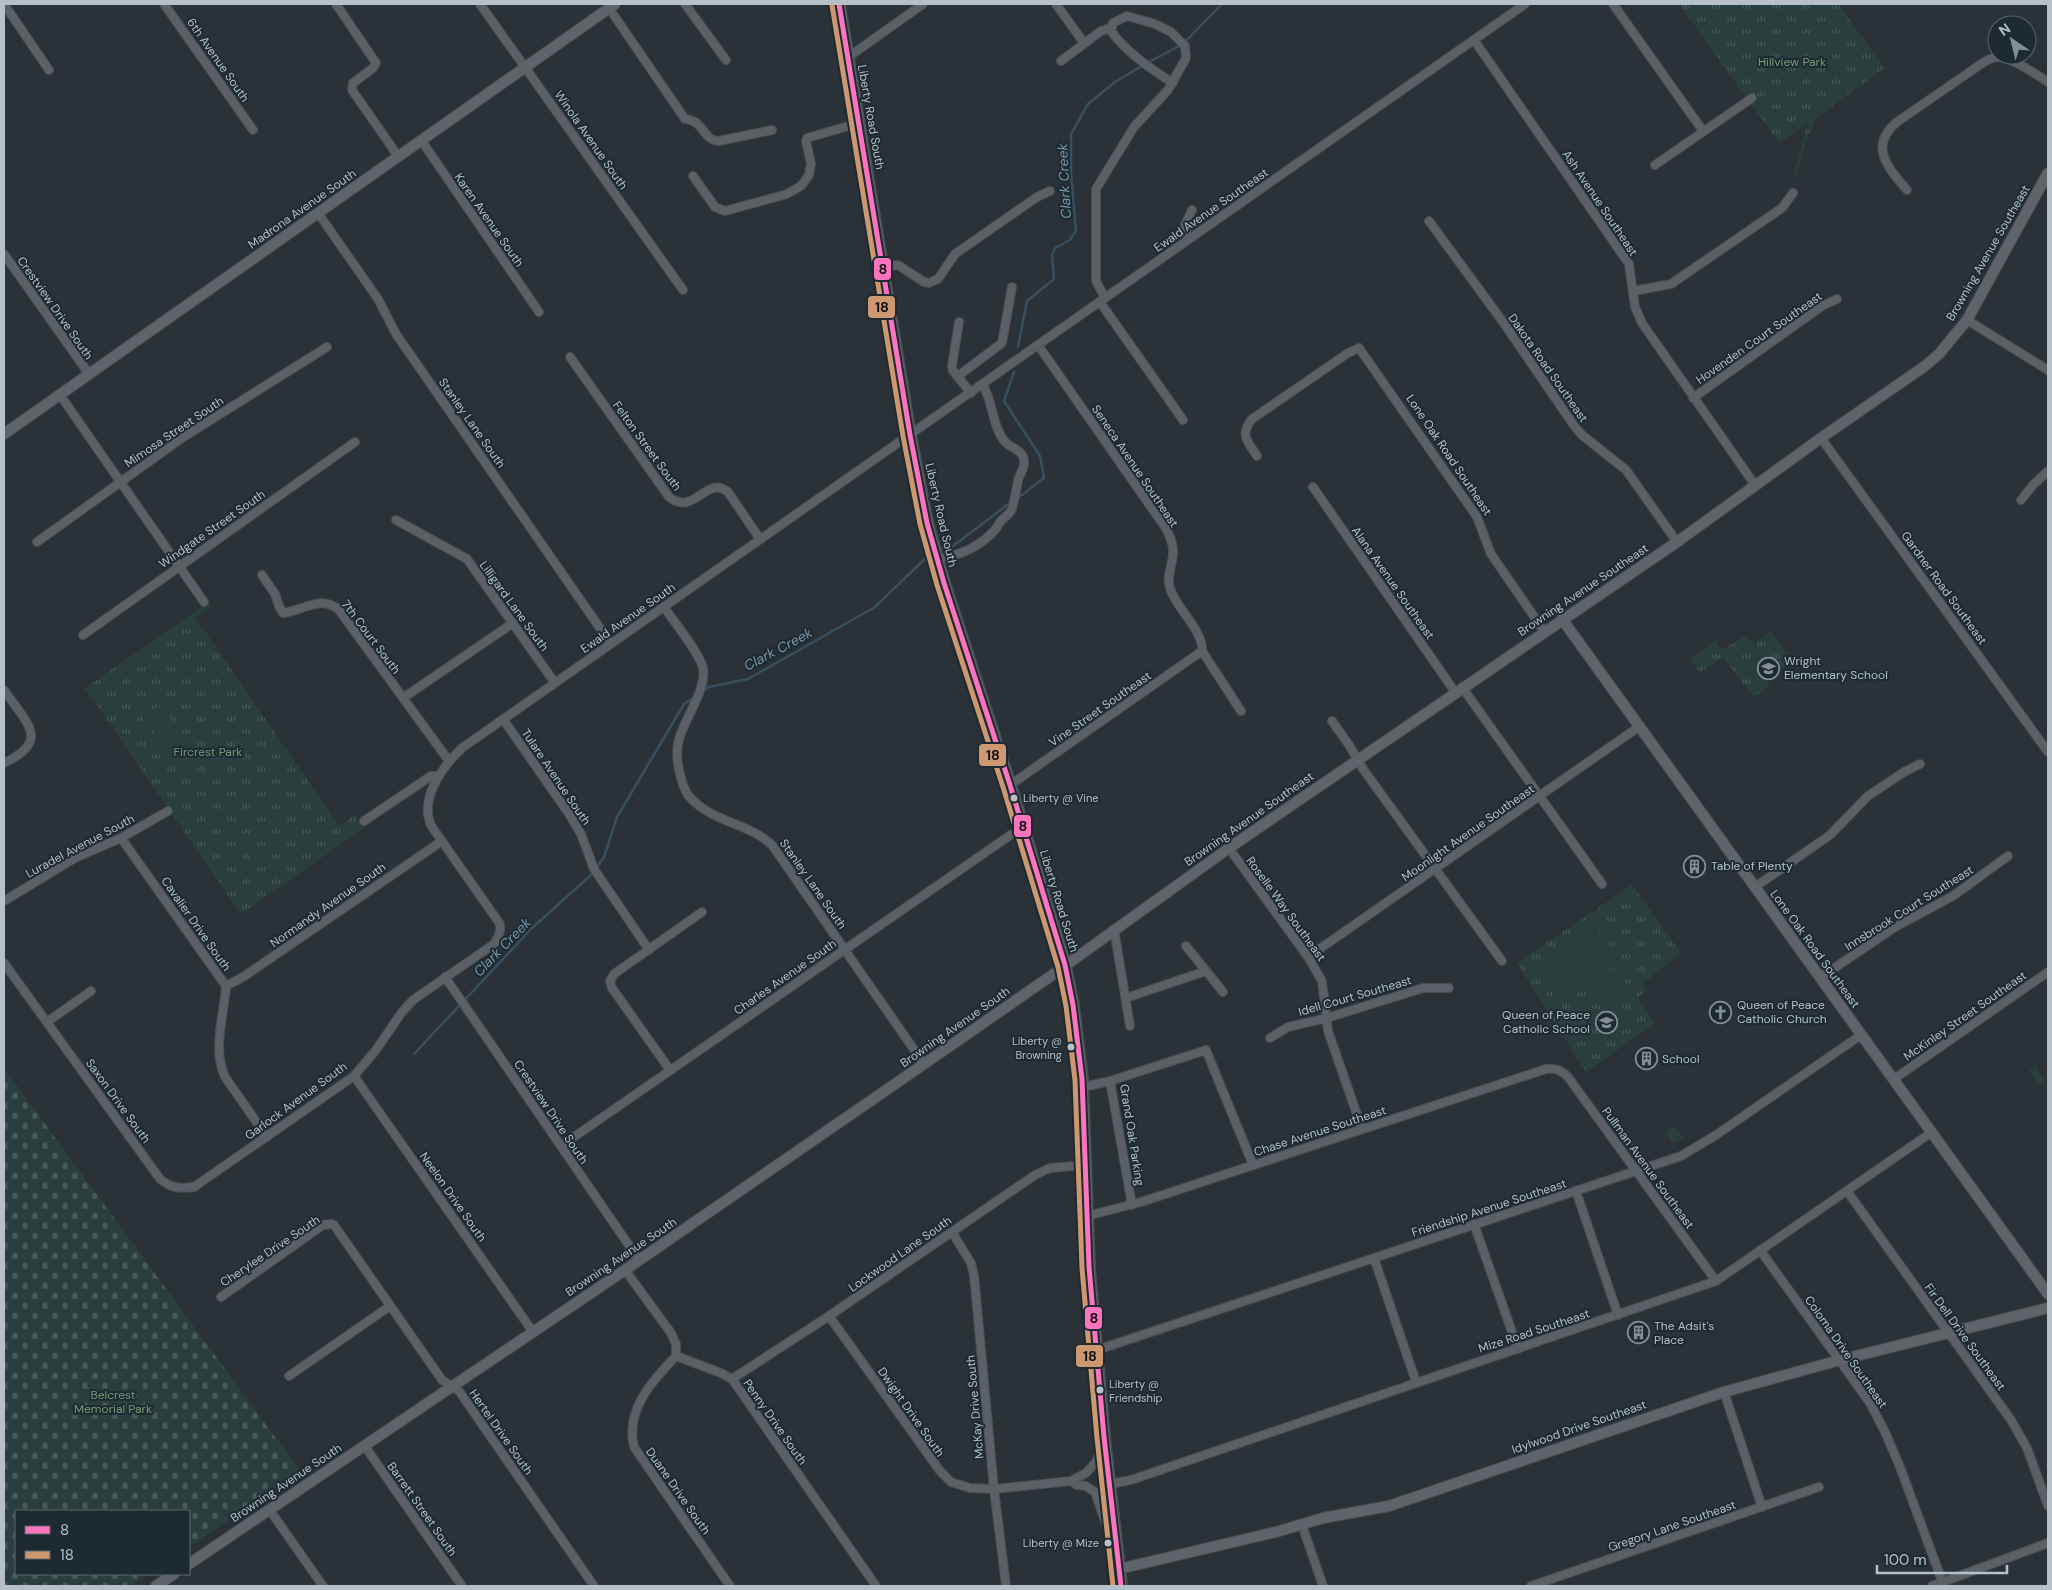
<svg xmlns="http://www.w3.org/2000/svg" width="2052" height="1590" font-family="'DM Sans',sans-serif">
<defs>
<pattern id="grass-tufts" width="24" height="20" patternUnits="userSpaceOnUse" patternTransform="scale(1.25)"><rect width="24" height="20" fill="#2a3f3d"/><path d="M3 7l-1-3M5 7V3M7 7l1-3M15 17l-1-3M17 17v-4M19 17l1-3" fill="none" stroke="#475958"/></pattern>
<pattern id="cemetery-stones" width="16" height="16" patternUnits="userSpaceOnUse" patternTransform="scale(1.25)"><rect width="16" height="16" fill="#2a3f3d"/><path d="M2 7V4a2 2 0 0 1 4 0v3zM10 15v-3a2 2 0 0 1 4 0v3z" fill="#475958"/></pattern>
</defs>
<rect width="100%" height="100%" fill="#2a3237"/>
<g fill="url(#grass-tufts)">
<path d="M1679,4H1838L1885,68L1816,118L1807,138L1796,177L1793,176L1808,123L1779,143Z"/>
<path d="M209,602L211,606L195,617L339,826L355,815L364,828L241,914L85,688Z"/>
<path d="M1771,631L1790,658V663L1766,680L1769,686L1754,697L1723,658L1700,672L1690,659L1715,641L1722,649L1744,637L1756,643Z"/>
<path d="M1632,885L1681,953L1642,984L1647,991L1637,998L1655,1023L1586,1072L1517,963Z"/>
<path d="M1674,1126L1683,1138L1673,1143L1666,1133Z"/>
</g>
<path fill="url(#cemetery-stones)" d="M4,1068L300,1471L189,1547V1511H16V1574H149L130,1586H4Z"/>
<g fill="#2a3f3d">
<path d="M158,706L188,738L173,752L143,720Z"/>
<path d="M1595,925L1617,957L1557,1000L1535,968Z"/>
<path d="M1612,966L1629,988L1608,1004L1591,982Z"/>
<path d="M2036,1066L2045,1081L2039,1085L2029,1070Z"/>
</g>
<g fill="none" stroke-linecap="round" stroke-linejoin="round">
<g stroke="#394f5e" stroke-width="2.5">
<path d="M1018,347L1027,301L1054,279L1052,255L1055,248L1070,240L1076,231L1071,174V134L1088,104L1115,82L1145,64L1183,44L1222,4"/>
<path d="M1014,372L1004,401L1040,456L1044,478L1018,498"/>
<path d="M939,548L953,546L1011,502"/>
<path d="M703,691L709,687L748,679L875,607L932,552"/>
<path d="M414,1054L532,928L592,874L604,857L617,817L684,704L695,697"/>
</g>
<defs>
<g id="street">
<path d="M4,4L49,70"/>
<path d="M164,4L253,130"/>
<path d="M336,4L376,63L373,68L353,83L352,90L398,156"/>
<path d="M480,4L683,290"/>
<path d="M685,4L726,60"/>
<path d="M1056,4L1084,43"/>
<path d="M1613,4L1703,131"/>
<path d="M609,8L685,119C704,120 703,141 719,141L772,130"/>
<path d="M1474,40L1629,264L1635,307L1642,323L1755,485"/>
<path d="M847,58L923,4"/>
<path d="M1061,61L1101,31L1110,28"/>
<path d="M421,140L539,312"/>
<path d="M1655,165L1752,98"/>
<path d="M693,176L715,207L725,211L787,194L801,186L809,175L811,164L806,141L807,138L859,123"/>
<path d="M1907,190C1888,168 1868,146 1897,122L1984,62C1988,60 1993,57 1999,57C2011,57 2037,75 2048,82"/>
<path d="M318,213L378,299L396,334L611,644"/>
<path d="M1429,221L1503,322L1575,427L1582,435L1626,470L1677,542"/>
<path d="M1188,239L1185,225L1192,210"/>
<path d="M4,254L89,374"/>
<path d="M882,267L898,265L924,282L929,283L938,279L955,254L1037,197L1050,191"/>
<path d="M1634,291L1671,284L1782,208L1793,193"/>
<path d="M1105,298L1096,281V189L1134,127L1168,90L1186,58L1185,46L1171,32L1155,24L1127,16L1113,23L1111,31C1126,52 1151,69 1173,83"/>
<path d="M1100,302L1183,420"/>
<path d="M1967,320L2048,370"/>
<path d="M959,322L952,366L953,371L971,393"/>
<path d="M1038,345L1167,530C1170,537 1174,545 1173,553C1173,564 1166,577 1170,588C1175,607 1204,631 1202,651L1241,711"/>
<path d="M570,357L669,497C694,517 707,474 728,492L760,539"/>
<path d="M958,376L1002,343L1012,287"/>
<path d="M60,395L204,602"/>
<path d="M1693,398L1822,306L1837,299"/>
<path d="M1821,438L2048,752"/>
<path d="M1257,456C1248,442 1239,435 1252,419L1348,353L1359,348L1477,517L1491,554L1544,631"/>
<path d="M1313,487L1455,692"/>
<path d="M2021,500L2033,485L2048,471"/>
<path d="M396,520L467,559L555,683"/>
<path d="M37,542L182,438L327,347"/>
<path d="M937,559C958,556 979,547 994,531C998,527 999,522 1003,519C1006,516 1009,514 1011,511C1015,501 1016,491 1018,481C1019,473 1026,468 1024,460C1022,449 1012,449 1005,442C992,426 993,402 983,385"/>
<path d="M262,575L275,594L279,606L283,613C303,611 321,594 339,610L449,761"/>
<path d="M664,607C674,622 699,652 703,668C707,688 686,717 680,736C676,747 677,760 679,770C681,779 683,788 688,795C711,823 748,822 772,845L924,1064"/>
<path d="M83,635L355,442"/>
<path d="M1462,687L1602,884"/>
<path d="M4,690C26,723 52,740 4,763"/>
<path d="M403,698L513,623"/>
<path d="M503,719L569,814L581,834L594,869L649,950"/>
<path d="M1332,721L1349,745L1363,769L1502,961"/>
<path d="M1010,785L1202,651"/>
<path d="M364,821L431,776H439"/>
<path d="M121,838L226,986C224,1017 212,1048 225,1077L267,1137"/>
<path d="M1229,848L1308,957L1322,981L1328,1031L1362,1129"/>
<path d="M1755,887L1830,835L1868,796L1904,772L1920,764"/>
<path d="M4,901L75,858L121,838L168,811"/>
<path d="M1114,929L1130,1026"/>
<path d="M1186,946L1223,992"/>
<path d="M1308,957L1640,726"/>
<path d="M4,963L160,1179C171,1188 180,1189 194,1187L354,1076L376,1050L402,1012L413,1000L494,944C498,937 501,933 500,924L432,827C418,800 442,767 462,748L1525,4"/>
<path d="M445,977L639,1260"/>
<path d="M1821,977L1895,927L1953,896L2008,856"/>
<path d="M226,986L243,977L442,841"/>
<path d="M1126,998L1206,971"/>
<path d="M47,1022L91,991"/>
<path d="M1270,1038L1288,1027L1327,1018L1423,988H1449"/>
<path d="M670,1070L612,988L610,981L614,974L702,912"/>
<path d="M354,1076L533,1332"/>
<path d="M1894,1079L2048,972"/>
<path d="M1083,1087L1110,1081"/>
<path d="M561,1146L1022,827"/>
<path d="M1576,1191L1618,1315"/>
<path d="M1847,1191L2011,1420L2027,1448L2048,1506"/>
<path d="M1132,1205L1110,1081L1206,1050L1253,1165"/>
<path d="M1087,1216L1141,1202L1546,1069C1556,1068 1561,1070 1568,1077L1716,1281"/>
<path d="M1474,1224L1518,1349"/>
<path d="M952,1232L971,1263L974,1275L994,1489L1006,1586"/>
<path d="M1760,1250L1870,1403L1885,1432L1900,1467L1944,1586"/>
<path d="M1374,1258L1416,1382"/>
<path d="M625,1270L671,1333L676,1344V1356L721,1373L732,1379L876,1586"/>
<path d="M221,1297L323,1225L331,1224L334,1225L442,1380L459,1391L594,1586"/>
<path d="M829,1316L940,1471L951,1482L970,1488L994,1489L1071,1481L1086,1473L1096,1462L1103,1442"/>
<path d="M1097,1350L1681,1156L1716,1135L1861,1035"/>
<path d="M676,1356C652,1381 625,1410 634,1447L730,1586"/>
<path d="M289,1376L390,1306"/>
<path d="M732,1379L829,1316L1035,1175L1050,1168L1086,1165"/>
<path d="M1724,1392L1762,1507"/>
<path d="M364,1445L462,1586"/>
<path d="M1071,1481L1077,1485L1086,1486L1095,1492L1105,1521L1114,1533"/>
<path d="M1110,1484L1131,1480L1716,1281L1932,1132"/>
<path d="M269,1509L323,1586"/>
<path d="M1302,1525L1323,1586"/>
<path d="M1531,1586L1819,1487"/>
<path d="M1932,1586L2048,1543"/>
</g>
<g id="secondary">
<path d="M4,434L615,4"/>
<path d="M1562,619L2048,1294"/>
<path d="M189,1564L625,1270L924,1064L1048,978L1229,848L1677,542L1821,438L1925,366L1939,354L1967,320L2048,173"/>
<path d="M1119,1569L1276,1532L1323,1518L1389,1506L1724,1392L1840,1360L2048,1308"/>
<path d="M156,1586L174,1574"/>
</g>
<path id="primary" d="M839,4L910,435L927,523L944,583L1010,785L1065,965L1073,1005L1082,1079L1089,1267L1104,1437L1121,1586"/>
</defs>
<use href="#street" stroke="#484e52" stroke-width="10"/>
<use href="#secondary" stroke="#484e52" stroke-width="12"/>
<use href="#primary" stroke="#484f54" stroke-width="14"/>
<use href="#street" stroke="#5a6065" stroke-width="8"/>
<use href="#secondary" stroke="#5f646a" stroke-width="10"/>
<use href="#primary" stroke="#5d6366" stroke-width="11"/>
<defs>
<path id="bus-1" d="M839,4L910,435L927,523L944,583L1010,785L1065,965L1073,1005L1082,1079L1089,1267L1104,1437L1121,1586"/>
<path id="bus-2" d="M832,5L903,436L920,524L937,585L1003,787L1058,967L1066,1006L1075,1080L1082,1268L1097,1438L1113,1586"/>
</defs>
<use href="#bus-1" stroke="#1e2a31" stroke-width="9"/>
<use href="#bus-2" stroke="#1e2a31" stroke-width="9"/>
<use href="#bus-1" stroke="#fc73be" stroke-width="5"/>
<use href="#bus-2" stroke="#cd976f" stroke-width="5"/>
</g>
<defs>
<symbol id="school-ring" viewBox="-11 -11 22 22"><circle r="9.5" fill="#1e2a31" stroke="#848e95" stroke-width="1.5"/><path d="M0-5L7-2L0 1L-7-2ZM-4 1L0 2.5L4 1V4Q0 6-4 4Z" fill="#848e95"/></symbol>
<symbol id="building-ring" viewBox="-11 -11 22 22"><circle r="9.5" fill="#1e2a31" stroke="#848e95" stroke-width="1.5"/><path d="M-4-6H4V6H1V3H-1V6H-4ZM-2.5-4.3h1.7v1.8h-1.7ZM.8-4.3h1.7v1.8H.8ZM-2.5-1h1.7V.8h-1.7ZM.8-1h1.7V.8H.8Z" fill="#848e95"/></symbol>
<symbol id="church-ring" viewBox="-11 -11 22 22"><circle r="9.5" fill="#1e2a31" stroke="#848e95" stroke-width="1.5"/><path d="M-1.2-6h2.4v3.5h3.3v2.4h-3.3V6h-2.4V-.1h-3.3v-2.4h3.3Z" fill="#848e95"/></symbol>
</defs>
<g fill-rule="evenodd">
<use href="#school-ring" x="1756" y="656" width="25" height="25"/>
<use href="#building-ring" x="1682" y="854" width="25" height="25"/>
<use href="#church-ring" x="1708" y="1000" width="25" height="25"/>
<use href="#school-ring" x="1594" y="1010" width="25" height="25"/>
<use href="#building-ring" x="1634" y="1046" width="25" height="25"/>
<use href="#building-ring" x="1626" y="1320" width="25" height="25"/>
</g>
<g fill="#b5c0c8" stroke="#1e2a31" stroke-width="2">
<circle cx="1014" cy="798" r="4.5"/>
<circle cx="1071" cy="1047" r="4.5"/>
<circle cx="1100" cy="1390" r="4.5"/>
<circle cx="1108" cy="1543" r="4.5"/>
</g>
<g text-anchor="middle" stroke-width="4" stroke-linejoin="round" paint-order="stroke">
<g font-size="11" fill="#b5c0c8" stroke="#1e2a31" text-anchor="start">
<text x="1023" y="802">Liberty @ Vine</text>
<text x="1062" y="1045" text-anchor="end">Liberty @<tspan x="1062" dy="14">Browning</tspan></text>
<text x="1109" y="1388">Liberty @<tspan x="1109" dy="14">Friendship</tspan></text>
<text x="1099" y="1547" text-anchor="end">Liberty @ Mize</text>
</g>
<g font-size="12" fill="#b5c0c8" stroke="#1e2a31">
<text transform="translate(218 60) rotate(55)" y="4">6th Avenue South</text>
<text transform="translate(871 117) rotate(80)" y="4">Liberty Road South</text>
<text transform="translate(591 140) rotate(55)" y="4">Winola Avenue South</text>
<text transform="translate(1600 203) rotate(56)" y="4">Ash Avenue Southeast</text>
<text transform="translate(302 209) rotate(-35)" y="4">Madrona Avenue South</text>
<text transform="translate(1211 210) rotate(-35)" y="4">Ewald Avenue Southeast</text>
<text transform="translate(489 220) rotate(55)" y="4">Karen Avenue South</text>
<text transform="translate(1988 253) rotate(-60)" y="4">Browning Avenue Southeast</text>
<text transform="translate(55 308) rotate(55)" y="4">Crestview Drive South</text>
<text transform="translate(1759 338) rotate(-35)" y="4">Hovenden Court Southeast</text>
<text transform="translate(1548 368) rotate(55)" y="4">Dakota Road Southeast</text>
<text transform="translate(472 423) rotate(55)" y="4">Stanley Lane South</text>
<text transform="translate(174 432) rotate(-34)" y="4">Mimosa Street South</text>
<text transform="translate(647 446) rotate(54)" y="4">Felton Street South</text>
<text transform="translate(1449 455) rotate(56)" y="4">Lone Oak Road Southeast</text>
<text transform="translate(1135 466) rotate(56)" y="4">Seneca Avenue Southeast</text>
<text transform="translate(941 515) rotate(77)" y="4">Liberty Road South</text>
<text transform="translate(212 529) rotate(-35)" y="4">Windgate Street South</text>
<text transform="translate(1393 583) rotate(55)" y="4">Alana Avenue Southeast</text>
<text transform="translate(1944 588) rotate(54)" y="4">Gardner Road Southeast</text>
<text transform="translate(1583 590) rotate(-34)" y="4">Browning Avenue Southeast</text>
<text transform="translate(514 606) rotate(54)" y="4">Lilligard Lane South</text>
<text transform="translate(628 618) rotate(-35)" y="4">Ewald Avenue South</text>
<text transform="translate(371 637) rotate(53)" y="4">7th Court South</text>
<text transform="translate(1100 709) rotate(-35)" y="4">Vine Street Southeast</text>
<text transform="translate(556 777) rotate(56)" y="4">Tulare Avenue South</text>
<text transform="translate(1249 819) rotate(-35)" y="4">Browning Avenue Southeast</text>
<text transform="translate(1468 833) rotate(-35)" y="4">Moonlight Avenue Southeast</text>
<text transform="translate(80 846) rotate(-28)" y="4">Luradel Avenue South</text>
<text transform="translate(813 884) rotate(55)" y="4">Stanley Lane South</text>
<text transform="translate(1059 901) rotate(73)" y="4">Liberty Road South</text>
<text transform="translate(328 905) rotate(-35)" y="4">Normandy Avenue South</text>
<text transform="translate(1909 908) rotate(-32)" y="4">Innsbrook Court Southeast</text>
<text transform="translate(1286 909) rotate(54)" y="4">Roselle Way Southeast</text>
<text transform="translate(196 924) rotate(55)" y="4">Cavalier Drive South</text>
<text transform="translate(1815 949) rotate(54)" y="4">Lone Oak Road Southeast</text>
<text transform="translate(785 977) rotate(-35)" y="4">Charles Avenue South</text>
<text transform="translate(1355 996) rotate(-16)" y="4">Idell Court Southeast</text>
<text transform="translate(1965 1016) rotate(-35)" y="4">McKinley Street Southeast</text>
<text transform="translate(955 1027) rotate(-35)" y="4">Browning Avenue South</text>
<text transform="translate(118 1101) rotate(54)" y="4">Saxon Drive South</text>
<text transform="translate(296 1101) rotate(-36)" y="4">Garlock Avenue South</text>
<text transform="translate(551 1112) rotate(56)" y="4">Crestview Drive South</text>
<text transform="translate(1320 1131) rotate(-18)" y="4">Chase Avenue Southeast</text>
<text transform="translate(1132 1135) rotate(81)" y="4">Grand Oak Parking</text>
<text transform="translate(1648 1168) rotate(54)" y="4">Pullman Avenue Southeast</text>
<text transform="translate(453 1197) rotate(55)" y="4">Neelon Drive South</text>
<text transform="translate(1489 1208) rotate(-18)" y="4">Friendship Avenue Southeast</text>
<text transform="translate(270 1251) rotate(-34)" y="4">Cherylee Drive South</text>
<text transform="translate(900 1254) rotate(-35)" y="4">Lockwood Lane South</text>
<text transform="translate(621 1257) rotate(-34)" y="4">Browning Avenue South</text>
<text transform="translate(1534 1331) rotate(-18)" y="4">Mize Road Southeast</text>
<text transform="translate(1965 1337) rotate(54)" y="4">Fir Dell Drive Southeast</text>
<text transform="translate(1846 1352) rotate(55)" y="4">Coloma Drive Southeast</text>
<text transform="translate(975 1407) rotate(-95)" y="4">McKay Drive South</text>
<text transform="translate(911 1412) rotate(55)" y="4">Dwight Drive South</text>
<text transform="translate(775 1422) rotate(55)" y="4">Penny Drive South</text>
<text transform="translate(1579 1427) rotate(-19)" y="4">Idylwood Drive Southeast</text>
<text transform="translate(501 1432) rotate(55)" y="4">Hertel Drive South</text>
<text transform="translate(286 1483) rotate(-34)" y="4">Browning Avenue South</text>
<text transform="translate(678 1491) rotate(55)" y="4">Duane Drive South</text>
<text transform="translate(422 1509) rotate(55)" y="4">Barrett Street South</text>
<text transform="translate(1672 1526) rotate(-19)" y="4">Gregory Lane Southeast</text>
</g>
<g font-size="12" fill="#749c76" stroke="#1e2a31">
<text x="1792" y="66">Hillview Park</text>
<text x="208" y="756">Fircrest Park</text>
<text x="113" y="1399">Belcrest<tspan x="113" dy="14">Memorial Park</tspan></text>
</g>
<g font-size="12" fill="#b5c0c8" stroke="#1e2a31" text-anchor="start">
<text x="1784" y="665">Wright<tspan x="1784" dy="14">Elementary School</tspan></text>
<text x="1711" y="870">Table of Plenty</text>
<text x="1737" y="1009">Queen of Peace<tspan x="1737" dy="14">Catholic Church</tspan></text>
<text x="1590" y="1019" text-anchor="end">Queen of Peace<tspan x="1590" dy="14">Catholic School</tspan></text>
<text x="1662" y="1063">School</text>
<text x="1654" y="1330">The Adsit's<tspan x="1654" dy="14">Place</tspan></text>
</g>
<g font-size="14" font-style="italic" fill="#7796a9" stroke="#1e2a31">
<text transform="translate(1064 181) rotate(-93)" y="5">Clark Creek</text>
<text transform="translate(778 649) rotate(-28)" y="5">Clark Creek</text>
<text transform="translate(502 947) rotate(-46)" y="5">Clark Creek</text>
</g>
</g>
<g stroke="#1e2a31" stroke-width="2">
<rect x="873" y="257" width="19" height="24" rx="5" fill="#fc73be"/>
<rect x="867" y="295" width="29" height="24" rx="5" fill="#cd976f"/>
<rect x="978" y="743" width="29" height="24" rx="5" fill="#cd976f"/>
<rect x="1013" y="814" width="19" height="24" rx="5" fill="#fc73be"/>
<rect x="1084" y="1306" width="19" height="24" rx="5" fill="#fc73be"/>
<rect x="1075" y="1344" width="29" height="24" rx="5" fill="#cd976f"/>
</g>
<g font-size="14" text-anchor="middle" font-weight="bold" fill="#111">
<text x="883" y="274">8</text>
<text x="882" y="312">18</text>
<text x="993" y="760">18</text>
<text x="1023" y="831">8</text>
<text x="1094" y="1323">8</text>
<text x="1090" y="1361">18</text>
</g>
<rect width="2052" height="1590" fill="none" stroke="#b5c0c8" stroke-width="10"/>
<rect x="15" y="1510" width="175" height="65" fill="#1e2a31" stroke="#5a666d"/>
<rect x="25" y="1526" width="25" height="8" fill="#fc73be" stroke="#5a666d"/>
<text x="60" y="1535" font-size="15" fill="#b5c0c8">8</text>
<rect x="25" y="1551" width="25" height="8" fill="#cd976f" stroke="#5a666d"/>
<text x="60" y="1560" font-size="15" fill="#b5c0c8">18</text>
<g transform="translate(2012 40) rotate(325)"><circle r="24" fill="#1e2a31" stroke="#5a666d"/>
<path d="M0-4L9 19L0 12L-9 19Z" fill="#848e95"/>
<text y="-8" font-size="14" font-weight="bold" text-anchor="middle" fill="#b5c0c8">N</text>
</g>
<path d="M1877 1565v8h130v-8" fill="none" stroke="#b5c0c8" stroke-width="2.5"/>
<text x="1884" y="1565" font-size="15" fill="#b5c0c8" stroke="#1e2a31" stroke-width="4" paint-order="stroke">100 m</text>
</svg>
